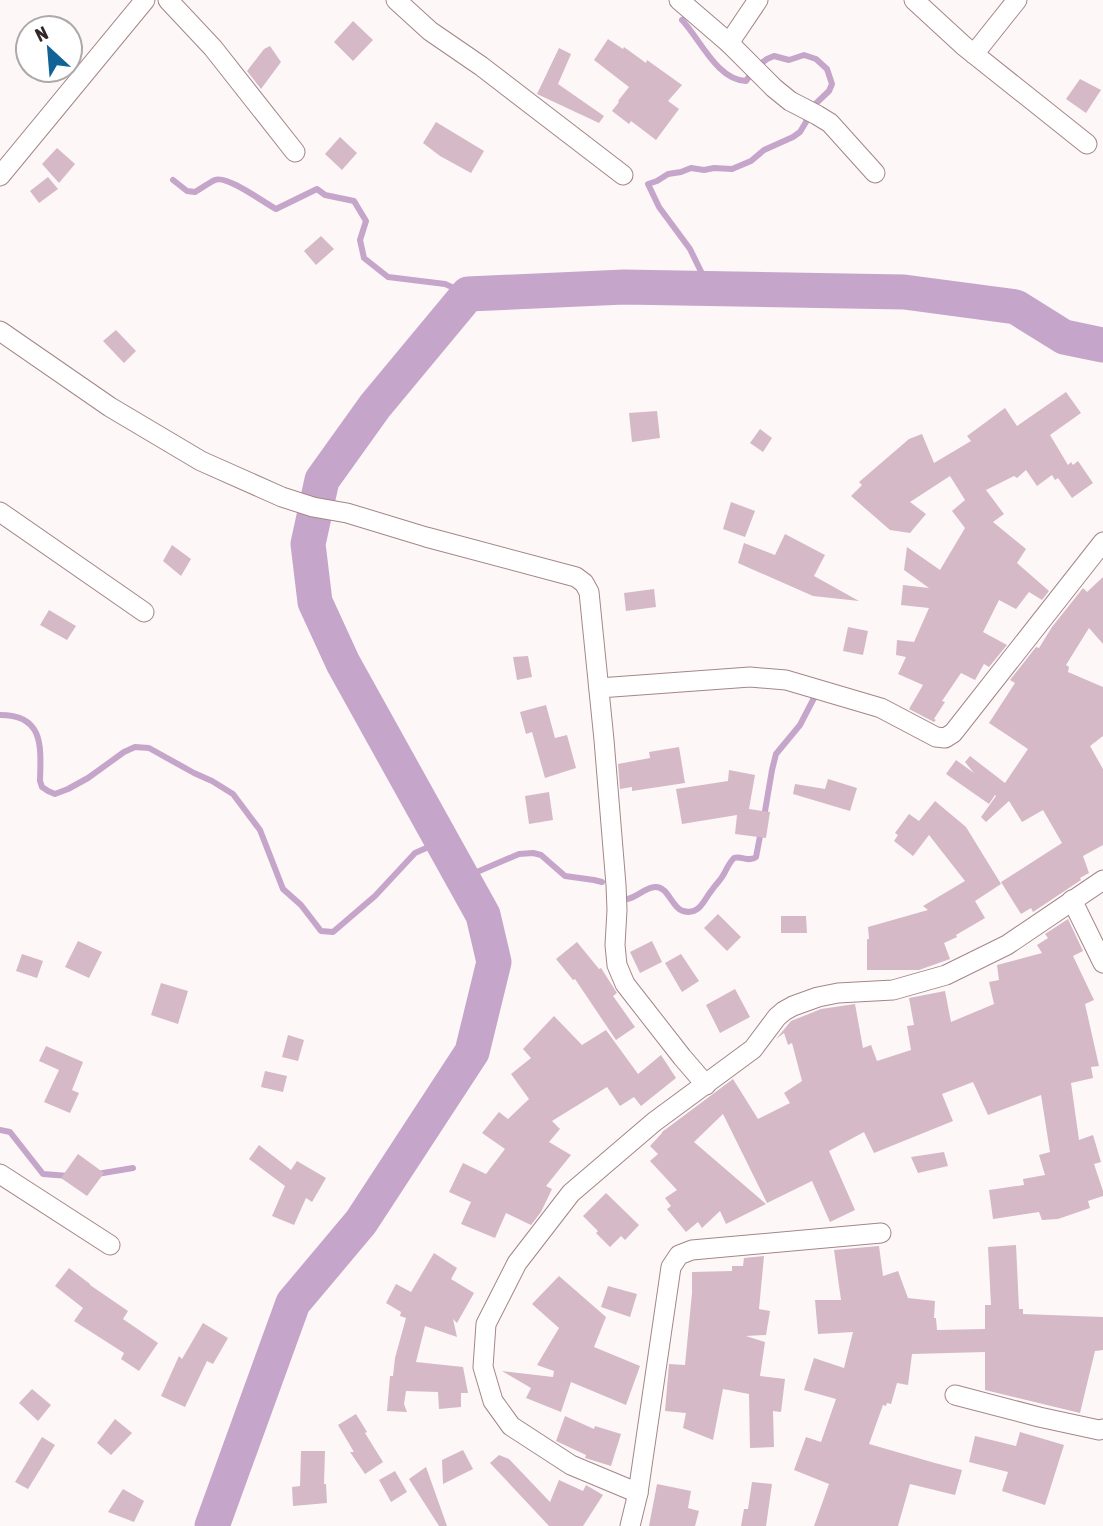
<svg xmlns="http://www.w3.org/2000/svg" width="1103" height="1526" font-family="'Asap Condensed',sans-serif">
<rect width="100%" height="100%" fill="#fdf7f7"/>
<g fill="none" stroke-linecap="round" stroke-linejoin="round">
<g stroke="#c6a5ca" stroke-width="6">
<path d="M682,20C700,39 717,80 746,81L755,68L767,59L774,56L789,60L804,55L816,59L827,69L832,84L829,91L808,111L806,122L800,132L793,137L764,150L751,161L732,169L714,168L704,170L691,168L681,172L668,174L657,181L648,184L659,207L690,249L710,290"/>
<path d="M173,180L187,191L195,192C201,189 208,183 215,180C227,175 263,202 276,209L317,189L325,195L354,201L366,221L360,240L364,258L388,277L445,284L468,294"/>
<path d="M0,715C44,715 41,746 40,781L42,787L48,791L55,794L68,789L88,778L124,752L135,747L149,748L194,773L212,781L233,794L260,830L283,889L301,905L321,931L333,932L375,896L415,853L442,841"/>
<path d="M764,817L772,770L776,754L800,725L814,698L820,694"/>
<path d="M463,878L519,854L533,853L541,855L565,876L594,880L602,882"/>
<path d="M619,900C634,901 643,888 655,887C668,886 672,908 683,911C700,916 704,899 712,890C715,885 719,882 722,877C726,871 728,864 734,858C741,855 749,863 756,857L761,831"/>
<path d="M0,1130L10,1132L43,1174L69,1176"/>
<path d="M97,1174L133,1168"/>
</g>
<path stroke="#c6a5ca" stroke-width="35" d="M212,1526L293,1303L361,1222L472,1052L494,962L483,915L343,663L315,602L308,544L322,480L375,406L468,294L624,287L904,292L1016,307L1064,337L1103,345"/>
</g>
<g fill="#d5b9c6">
<path d="M353,21L373,40L353,61L334,42Z"/>
<path d="M608,39L623,49L624,47L646,63L647,60L682,85L668,101L679,109L656,140L631,121L629,124L612,111L619,102L618,101L629,87L594,60Z"/>
<path d="M270,46L281,62L261,89L247,71L264,49Z"/>
<path d="M559,48L571,54L558,84L604,116L599,123L537,94Z"/>
<path d="M1080,79L1101,90L1086,113L1066,99Z"/>
<path d="M436,122L484,151L471,173L440,156L423,143Z"/>
<path d="M340,137L357,153L342,170L325,154Z"/>
<path d="M57,148L75,164L59,183L42,164Z"/>
<path d="M48,177L58,189L39,203L30,191Z"/>
<path d="M321,236L334,249L316,265L304,251Z"/>
<path d="M116,330L136,351L124,363L103,341Z"/>
<path d="M1066,392L1081,413L1050,435L1068,465L1071,462L1073,465L1078,461L1093,483L1072,498L1058,478L1055,480L1052,475L1037,486L1026,470L1017,478L1014,476L986,490L1004,514L993,522L1026,549L1017,563L1049,591L1042,600L1029,592L1016,609L999,600L983,632L1007,645L989,667L984,664L975,680L961,673L942,701L945,702L934,719L936,720L934,722L909,709L923,685L898,674L906,657L896,655L897,640L914,642L929,608L901,605L903,585L929,588L904,570L907,547L940,570L965,528L952,511L965,500L950,476L910,502L926,514L910,533L890,530L851,496L862,485L859,482L909,439L922,434L934,463L971,441L967,436L1005,408L1017,426Z"/>
<path d="M657,411L660,438L632,442L629,413Z"/>
<path d="M760,429L772,438L763,452L750,443Z"/>
<path d="M731,502L755,511L745,537L723,529Z"/>
<path d="M785,534L825,555L814,576L859,601L813,596L738,563L744,543L775,555Z"/>
<path d="M172,545L191,559L181,576L163,561Z"/>
<path d="M1103,577V644L1089,628L1066,665L1069,667L1068,672L1103,687V736L1090,746L1103,769V845L1083,856L1089,873L1080,878L1081,880L1033,912L1031,908L1021,914L1001,882L1062,843L1043,810L1022,822L1009,801L986,822L981,817L996,796L995,795L989,804L946,774L956,760L974,773L965,762L970,756L1005,783L1028,749L989,723L1015,683L1010,680L1036,647L1039,648L1052,627L1083,588L1087,592Z"/>
<path d="M654,589L656,607L626,611L624,593Z"/>
<path d="M49,610L76,626L67,640L40,625Z"/>
<path d="M848,627L868,631L863,655L843,651Z"/>
<path d="M528,656L532,677L517,680L513,657Z"/>
<path d="M546,705L555,738L567,735L576,768L545,778L532,732L526,734L520,712Z"/>
<path d="M679,747L685,783L632,791V787L620,789L618,764L650,758L649,752Z"/>
<path d="M729,770L755,775L749,809L770,812L766,838L735,834L737,815L682,824L676,789L728,781Z"/>
<path d="M828,779L857,788L850,811L793,794L795,784L825,789Z"/>
<path d="M549,792L553,820L529,824L525,796Z"/>
<path d="M935,801L966,827L1001,884L975,901L985,918L956,935L957,937L944,943L950,959L919,970H867V939H869L868,927L928,910L923,906L965,881L929,835L913,856L894,841L898,835L895,833L909,814L919,821Z"/>
<path d="M718,914L741,937L727,951L704,928Z"/>
<path d="M781,916H806L807,933H781Z"/>
<path d="M1068,919L1083,951L1073,956L1094,1000L1085,1004L1099,1066L1091,1067L1093,1078L1071,1083L1079,1140L1093,1135L1101,1162L1094,1164L1103,1191V1196L1088,1201L1090,1208L1058,1219L1042,1220L1039,1212L993,1219L989,1190L1024,1185L1023,1179L1045,1175L1039,1155L1050,1152L1041,1095L988,1115L973,1082L942,1094L953,1121L874,1153L864,1132L829,1151L855,1210L830,1222L812,1181L767,1203L723,1114L694,1142L766,1204L726,1224L720,1211L702,1228L698,1222L686,1232L667,1209L671,1206L665,1198L677,1190L650,1161L658,1154L650,1146L662,1133V1132L733,1079L758,1119L790,1103L784,1093L802,1081L792,1043L788,1045L784,1033L776,1039L791,1021L821,1009L855,1004L863,1048L871,1045L877,1061L911,1050L907,1026L914,1025L909,998L945,991L951,1022L994,1004L989,982L999,980L997,965L1042,953L1037,945L1048,938L1045,934Z"/>
<path d="M78,941L102,952L89,978L65,967Z"/>
<path d="M652,941L662,962L640,973L630,952Z"/>
<path d="M577,942L599,969L601,968L617,993L613,996L635,1027L616,1040L575,979L573,980L556,959Z"/>
<path d="M22,954L43,961L37,978L16,971Z"/>
<path d="M681,954L699,981L682,992L665,963Z"/>
<path d="M161,983L188,991L178,1024L151,1015Z"/>
<path d="M735,989L750,1017L720,1033L706,1005Z"/>
<path d="M554,1016L582,1045L606,1030L638,1074L661,1055L676,1078L641,1106L634,1097L620,1106L607,1087L552,1121L560,1129L549,1142L571,1155L546,1186L552,1189L541,1212L531,1225L506,1213L495,1238L461,1224L471,1202L449,1192L463,1163L486,1174L505,1149L482,1133L499,1112L508,1119L529,1099L511,1074L531,1058L523,1049Z"/>
<path d="M288,1035L304,1040L298,1061L282,1057Z"/>
<path d="M46,1046L83,1062L72,1090L79,1093L70,1113L44,1102L59,1070L39,1061Z"/>
<path d="M265,1071L287,1076L283,1092L261,1087Z"/>
<path d="M259,1145L291,1170L297,1161L326,1178L312,1202L306,1198L294,1225L272,1216L285,1186L249,1159Z"/>
<path d="M944,1152L948,1166L918,1173L911,1157Z"/>
<path d="M78,1154L104,1173L87,1196L61,1178Z"/>
<path d="M606,1193L639,1225L625,1240L621,1236L610,1247L596,1233L598,1231L583,1216Z"/>
<path d="M1016,1245L1019,1309H1023V1314L1103,1317V1350L1095,1351L1080,1413L985,1390V1352L912,1354L908,1385L897,1383L891,1404L887,1403L886,1406L883,1405L869,1444L935,1463L962,1470L955,1495L910,1484L898,1526H814L829,1484L794,1470L806,1437L821,1442L836,1399L804,1390L814,1358L844,1368L853,1332L818,1334L815,1300H841L834,1250L879,1246L883,1276L898,1271L908,1298L935,1301L934,1318H936L937,1330L985,1329V1305H991L988,1247Z"/>
<path d="M434,1253L457,1268L451,1279L474,1293L457,1323L453,1319L457,1337L425,1326L416,1362L463,1367L468,1393H461V1407L439,1409L438,1392L406,1391L404,1404L407,1412L387,1411L390,1376H393L395,1358L406,1318L400,1316L401,1312L386,1303L396,1284L411,1292Z"/>
<path d="M764,1256L759,1309L770,1311L766,1335L746,1336L765,1342L760,1376L785,1379L781,1412L773,1411L774,1447L750,1448L749,1394L723,1389L713,1440L683,1428L686,1413L665,1411L669,1364L685,1365L692,1293V1272L732,1271V1266H743L744,1258Z"/>
<path d="M69,1268L90,1284V1285L128,1311L123,1319L158,1343L139,1371L121,1359L124,1353L74,1321L83,1308L55,1286Z"/>
<path d="M559,1276L606,1317L594,1347L640,1366L626,1405L571,1382L561,1412L526,1398L531,1388L502,1371L553,1377L554,1371L537,1365L559,1328L532,1304Z"/>
<path d="M608,1286L637,1294L630,1317L601,1307Z"/>
<path d="M203,1323L228,1338L213,1364L207,1361L185,1407L161,1396L179,1356L182,1359Z"/>
<path d="M32,1389L51,1405L38,1421L19,1403Z"/>
<path d="M356,1414L367,1432L365,1433L383,1462L365,1474L350,1452H354L338,1425Z"/>
<path d="M565,1416L594,1429L595,1426L621,1434L611,1466L585,1458L586,1455L556,1441Z"/>
<path d="M115,1419L132,1433L111,1455L97,1443Z"/>
<path d="M1020,1432L1064,1445L1045,1505L1002,1491L1008,1472L969,1462L975,1436L1016,1446Z"/>
<path d="M42,1437L55,1445L28,1489L15,1482Z"/>
<path d="M463,1450L473,1469L443,1484L442,1460Z"/>
<path d="M301,1451H325L324,1484H326L327,1503L293,1506L292,1487L300,1486Z"/>
<path d="M499,1455L509,1459L550,1502L559,1480L583,1491L586,1485L603,1495L583,1526H549L490,1463Z"/>
<path d="M426,1467L447,1526H439L409,1479Z"/>
<path d="M395,1471L407,1492L391,1502L379,1480Z"/>
<path d="M752,1482L772,1484L766,1526H741L744,1509H748Z"/>
<path d="M657,1484L691,1491L688,1508L699,1511L695,1526H649Z"/>
<path d="M123,1489L144,1501L134,1522L108,1512Z"/>
</g>
<g fill="none" stroke-linecap="round" stroke-linejoin="round">
<defs>
<g id="minor">
<path d="M168,0L213,48L295,152"/>
<path d="M396,0L430,31L481,66L623,175"/>
<path d="M679,0L729,43L774,88L790,101L817,115L830,123L875,173"/>
<path d="M914,0L964,46L1087,144"/>
<path d="M729,43L758,0"/>
<path d="M974,54L1017,0"/>
<path d="M0,176L145,0"/>
<path d="M0,331L110,407L201,461L282,497L313,507L347,513L426,537L576,577L584,583L589,592L604,740L616,885L617,910L615,945L617,965L625,984L682,1057L706,1085"/>
<path d="M0,512L144,612"/>
<path d="M599,688L750,677L786,680L881,708L936,737L945,738L953,733L1103,542"/>
<path d="M1072,900L1103,963"/>
<path d="M0,1174L110,1245"/>
<path d="M955,1395L1039,1417L1099,1430L1103,1429"/>
<path d="M638,1493L571,1465L511,1426L493,1401L483,1367L486,1324L517,1263L571,1193L654,1122L753,1049L777,1017L784,1011L793,1006L818,997L838,993L893,990L946,975L1007,945L1103,880"/>
<path d="M630,1526L638,1493L671,1267L679,1255L692,1250L881,1233"/>
</g>
</defs>
<use href="#minor" stroke="#a48688" stroke-width="21"/>
<use href="#minor" stroke="#fff" stroke-width="19"/>
</g>
<g transform="translate(49 49) rotate(334)"><circle r="33" fill="#ffffff" stroke="#ada8a9" stroke-width="2"/>
<path d="M0-5L12 26L0 18L-12 26Z" fill="#106394"/>
<text y="-10" font-size="19" font-weight="bold" text-anchor="middle" fill="#322627">N</text>
</g>
</svg>
